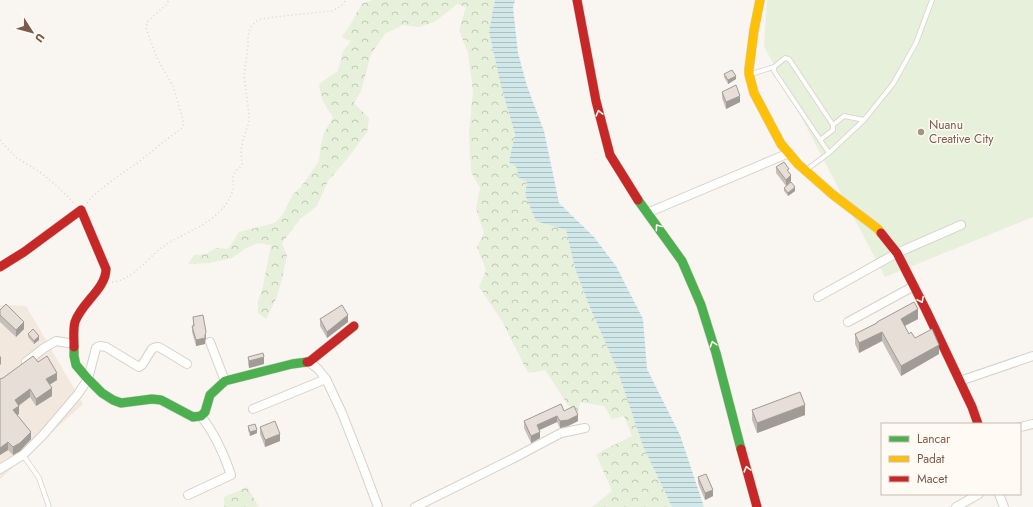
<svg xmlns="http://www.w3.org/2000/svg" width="1033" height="507" font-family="Jost,sans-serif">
<defs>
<pattern id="forest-crowns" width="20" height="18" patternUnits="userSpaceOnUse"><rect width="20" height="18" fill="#e7f0db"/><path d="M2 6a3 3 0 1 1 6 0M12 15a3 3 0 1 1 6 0" fill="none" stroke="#c0c6b4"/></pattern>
<pattern id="water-rules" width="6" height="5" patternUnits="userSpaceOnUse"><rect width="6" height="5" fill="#d0e8ea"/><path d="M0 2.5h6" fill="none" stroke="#aebfc0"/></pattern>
</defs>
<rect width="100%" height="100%" fill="#f9f5f0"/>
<path fill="#f2e8de" d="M0,305L26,306L83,404L0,479Z"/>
<g fill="url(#forest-crowns)">
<path d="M373,0H495L489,33L501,86L515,134L509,162L517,168L518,177L527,182L525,195L536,221L566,230L575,268L588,303L617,369L643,446L672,507H592L612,491L596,454L632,436L624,416L612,419L604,406L580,402L578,413L568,405L545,370L528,373L502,321L479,287L486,270L477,247L484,233L476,208L480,188L471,172L469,132L473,91L468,53L459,30L466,7L457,4L450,10L434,22L419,27L403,25L385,34L371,54L361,91L354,103L369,118L367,132L347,159L328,181L317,206L300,219L282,243L287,256L282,279L277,297L266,319L258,313V301L263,286L271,245L258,243L246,248L232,258L209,263L188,264L194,255L206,254L216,248L228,249L239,232L275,223L283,214L293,194L301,187L319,161L321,144L324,133L333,117C324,104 321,99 319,84L338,71L343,51L351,41L342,37L352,22L357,12L363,3Z"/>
<path d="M247,487L259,507H224V497Z"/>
</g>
<path fill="#e7f0db" d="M767,0H1033V217L885,277L764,46Z"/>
<path fill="url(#water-rules)" d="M495,0H515L513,8L518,53L527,86L544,131L559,203L594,237L616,266L643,319L647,369L680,435L704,507H672L643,446L617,369L588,303L575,268L566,230L536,221L525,195L527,182L518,177L517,168L509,162L515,134L501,86L489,32Z"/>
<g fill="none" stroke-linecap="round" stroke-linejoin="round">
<defs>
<g id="lane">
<path d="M751,74L774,67"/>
<path d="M820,140L833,130V125L844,116L864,120"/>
<path d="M829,153L774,71V67L785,58L789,59L833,125"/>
<path d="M806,170L829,153L864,120L893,84L916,43L932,0"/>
<path d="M23,455L39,478L49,507"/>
</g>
<g id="street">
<path d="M647,213L789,153"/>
<path d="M818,297L897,253L961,225"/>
<path d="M848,322L914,286"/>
<path d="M210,342L225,381"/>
<path d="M26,362L44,348L56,341L74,344"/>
<path d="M309,362L318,369L326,379L342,413L362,464L378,507"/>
<path d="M960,381L1033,356"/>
<path d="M253,409L326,379"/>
<path d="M1020,427L1033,424"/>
<path d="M0,469L23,455L43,435L78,394L88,379L96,348C99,345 102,346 106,347L139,367L142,365L152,349C154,347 156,347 159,347L187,364"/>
<path d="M999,494L1004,507"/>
<path d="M188,495L231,475C224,454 215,434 201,416"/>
<path d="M415,507L514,458L561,433L585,428"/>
<path d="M956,507L979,494"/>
</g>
<g id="fast">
<path d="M638,200L682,261L701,305L716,353L741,449"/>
<path d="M74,347V356L76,365L88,379L102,393L113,400L121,403L152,399L161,400L193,417L201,416L205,412L210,395L225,381L292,364L307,362"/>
</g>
<path id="slow" d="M760,0L754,30L749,69V74L754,93L781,144L798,164L832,194L878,229L881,233"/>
<g id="jam">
<path d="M577,0L596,101L610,155L638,200"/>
<path d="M881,233L897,253L926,310L972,407L978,424"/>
<path d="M0,267L24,252L81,210L106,269C106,289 81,303 75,322C73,328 74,340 74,347"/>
<path d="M307,362H309L354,326"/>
<path d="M741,449L757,507"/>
</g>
</defs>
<use href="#lane" stroke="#d7d1cb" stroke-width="5.5"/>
<use href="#street" stroke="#d7d1cb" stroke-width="10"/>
<use href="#fast" stroke="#d9d2cb" stroke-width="10"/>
<use href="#slow" stroke="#d9d2cb" stroke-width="10"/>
<use href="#jam" stroke="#d9d2cb" stroke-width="10"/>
<g stroke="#dcd5d0" stroke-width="1.5" stroke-dasharray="1 3" stroke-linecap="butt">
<path d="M0,140L3,144L17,158L40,172L58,187L74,203"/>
<path d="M87,203L94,195L115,178L136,164L154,150L163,142L182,128L183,125V120L173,86L158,60L148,34L146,27L148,21L166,5L169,0"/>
<path d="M112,282C134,280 149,255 167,244C184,233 207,226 221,210C227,204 231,197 233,189C234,184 232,179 234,174C235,170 240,169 242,165L241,150L243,140L249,122V114L244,75L248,47V37L250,28L255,22L261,19L291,15L332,11L341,6L346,0"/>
</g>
<use href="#lane" stroke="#fefefd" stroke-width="4"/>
<use href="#street" stroke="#fefefd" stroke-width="8"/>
<use href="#fast" stroke="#4caf50" stroke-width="9"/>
<use href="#slow" stroke="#ffc107" stroke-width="9"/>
<use href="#jam" stroke="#c62828" stroke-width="9"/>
</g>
<g fill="#c6bfb9">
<path d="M724,74L736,79L728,84L724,77Z"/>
<path d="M722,92L740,102L726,109L722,98Z"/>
<path d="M776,167L789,172L791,181L786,186L776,173Z"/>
<path d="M784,188L795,191L788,196L784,191Z"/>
<path d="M0,310L24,329L16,337L0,322Z"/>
<path d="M193,317L206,338L205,341V344L196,346L192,332V326H193Z"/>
<path d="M320,319L348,322L327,338L320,326Z"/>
<path d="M918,319L904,326L909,334L939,354L901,376L882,341L859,353L855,344V334L877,323V322Z"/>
<path d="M28,334L39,340L34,344L28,337Z"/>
<path d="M248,357L264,364L249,368L248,364Z"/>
<path d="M38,362L57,380L49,385L52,396L36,406L30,397L19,406V414L17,415L31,439L20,451L13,455L8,450L0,455V463V379Z"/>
<path d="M752,410L805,415L757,433L752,420Z"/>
<path d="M564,411L578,421L568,426L560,428L557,422L540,430V438L531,443L524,428V421Z"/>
<path d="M248,426L257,433L250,436L248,430Z"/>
<path d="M260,427L280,441L265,447L260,434Z"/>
<path d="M698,477L713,496L705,500L698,483Z"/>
</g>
<g fill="#a19b96">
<path d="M736,76V79L728,84V80Z"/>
<path d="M740,96V102L726,109V102Z"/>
<path d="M791,175V181L786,186V180Z"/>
<path d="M795,187V191L788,196V193Z"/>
<path d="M918,309V319L901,328V319Z"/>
<path d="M348,315V322L327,338V332Z"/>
<path d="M24,322V329L16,337V330Z"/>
<path d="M206,332V338L205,341V344L196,346V340L205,335Z"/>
<path d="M882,332V341L859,353V343Z"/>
<path d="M39,336V340L34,344V341Z"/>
<path d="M939,345V354L901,376V366Z"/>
<path d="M1,356V364L0,365V357Z"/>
<path d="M264,357V364L249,368V361Z"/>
<path d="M57,373V380L46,387V379Z"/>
<path d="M52,388V396L36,406V399Z"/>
<path d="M30,389V397L15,408V400Z"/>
<path d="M805,405V415L757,433V423Z"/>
<path d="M19,406V414L13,418V410Z"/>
<path d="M578,415V421L568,426L560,428V421Z"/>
<path d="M557,416V422L537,431V425Z"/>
<path d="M257,430V433L250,436V432Z"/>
<path d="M31,432V439L20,451L13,455V447Z"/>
<path d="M540,432V438L531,443V436Z"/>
<path d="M280,434V441L265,447V440Z"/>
<path d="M8,442V450L0,455V463V448Z"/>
<path d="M713,490V496L705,500V493Z"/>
</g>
<g fill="#e6ded7" stroke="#a19b96">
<path d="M732,70L736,76L728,80L724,74Z"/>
<path d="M736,85L740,96L726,102L722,92Z"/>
<path d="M784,162L789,169L787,170L791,175L786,180L776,167Z"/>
<path d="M791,182L795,187L788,193L784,188Z"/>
<path d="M914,302L918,309L901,319L909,334L911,332L915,338L932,329L939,345L901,366L882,332L859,343L855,334L877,323V322Z"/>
<path d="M6,304L24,322L16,330L0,315V310Z"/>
<path d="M342,305L348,315L327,332L320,319Z"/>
<path d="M203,315L206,332L205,335V338L196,340L192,326H194L193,317Z"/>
<path d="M33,329L39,336L34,341L28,334Z"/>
<path d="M263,353L264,357L249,361L248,357Z"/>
<path d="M33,356L38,362L47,356L57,373L46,379L52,388L36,399L30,389L15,400L19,406L13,410L31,432L20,443L13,447L8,442L0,448V379L3,378Z"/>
<path d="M800,392L805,405L757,423L752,410Z"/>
<path d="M561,404L564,411L574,406L578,415L568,420L560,421L557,416L537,425L540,432L531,436L524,421Z"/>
<path d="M275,421L280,434L265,440L260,427Z"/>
<path d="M255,424L257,430L250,432L248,426Z"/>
<path d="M706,474L713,490L705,493L698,477Z"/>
</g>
<defs><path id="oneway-chevron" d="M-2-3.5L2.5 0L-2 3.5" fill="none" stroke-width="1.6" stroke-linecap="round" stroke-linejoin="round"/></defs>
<g stroke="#fffaf3">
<use href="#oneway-chevron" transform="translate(599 113) rotate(-105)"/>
<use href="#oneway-chevron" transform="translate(658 227) rotate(-126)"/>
<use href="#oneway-chevron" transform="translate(921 300) rotate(64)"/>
<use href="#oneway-chevron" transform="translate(713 344) rotate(-107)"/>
<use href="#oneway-chevron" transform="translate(747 469) rotate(-105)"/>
</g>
<circle fill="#a69286" stroke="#fffaf3" stroke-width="1.5" cx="921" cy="132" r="4"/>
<g text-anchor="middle" stroke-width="3" stroke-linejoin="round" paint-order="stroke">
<g font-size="12" fill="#7a5c4d" stroke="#fffaf3" text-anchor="start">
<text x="929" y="129">Nuanu<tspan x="929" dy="14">Creative City</tspan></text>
</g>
</g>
<rect x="881" y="423" width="140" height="72" fill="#fffaf3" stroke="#cabbb1"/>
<rect x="889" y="436" width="20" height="6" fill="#4caf50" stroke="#cabbb1"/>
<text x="917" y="443" font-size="12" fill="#7a5c4d">Lancar</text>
<rect x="889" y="456" width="20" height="6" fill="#ffc107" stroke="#cabbb1"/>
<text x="917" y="463" font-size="12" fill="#7a5c4d">Padat</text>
<rect x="889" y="476" width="20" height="6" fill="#c62828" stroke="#cabbb1"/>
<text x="917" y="483" font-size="12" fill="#7a5c4d">Macet</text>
<g transform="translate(32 32) rotate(126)" stroke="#fffaf3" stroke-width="3" paint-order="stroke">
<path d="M0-3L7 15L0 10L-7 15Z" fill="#7a5c4d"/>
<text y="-6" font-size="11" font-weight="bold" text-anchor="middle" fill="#7a5c4d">U</text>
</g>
</svg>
